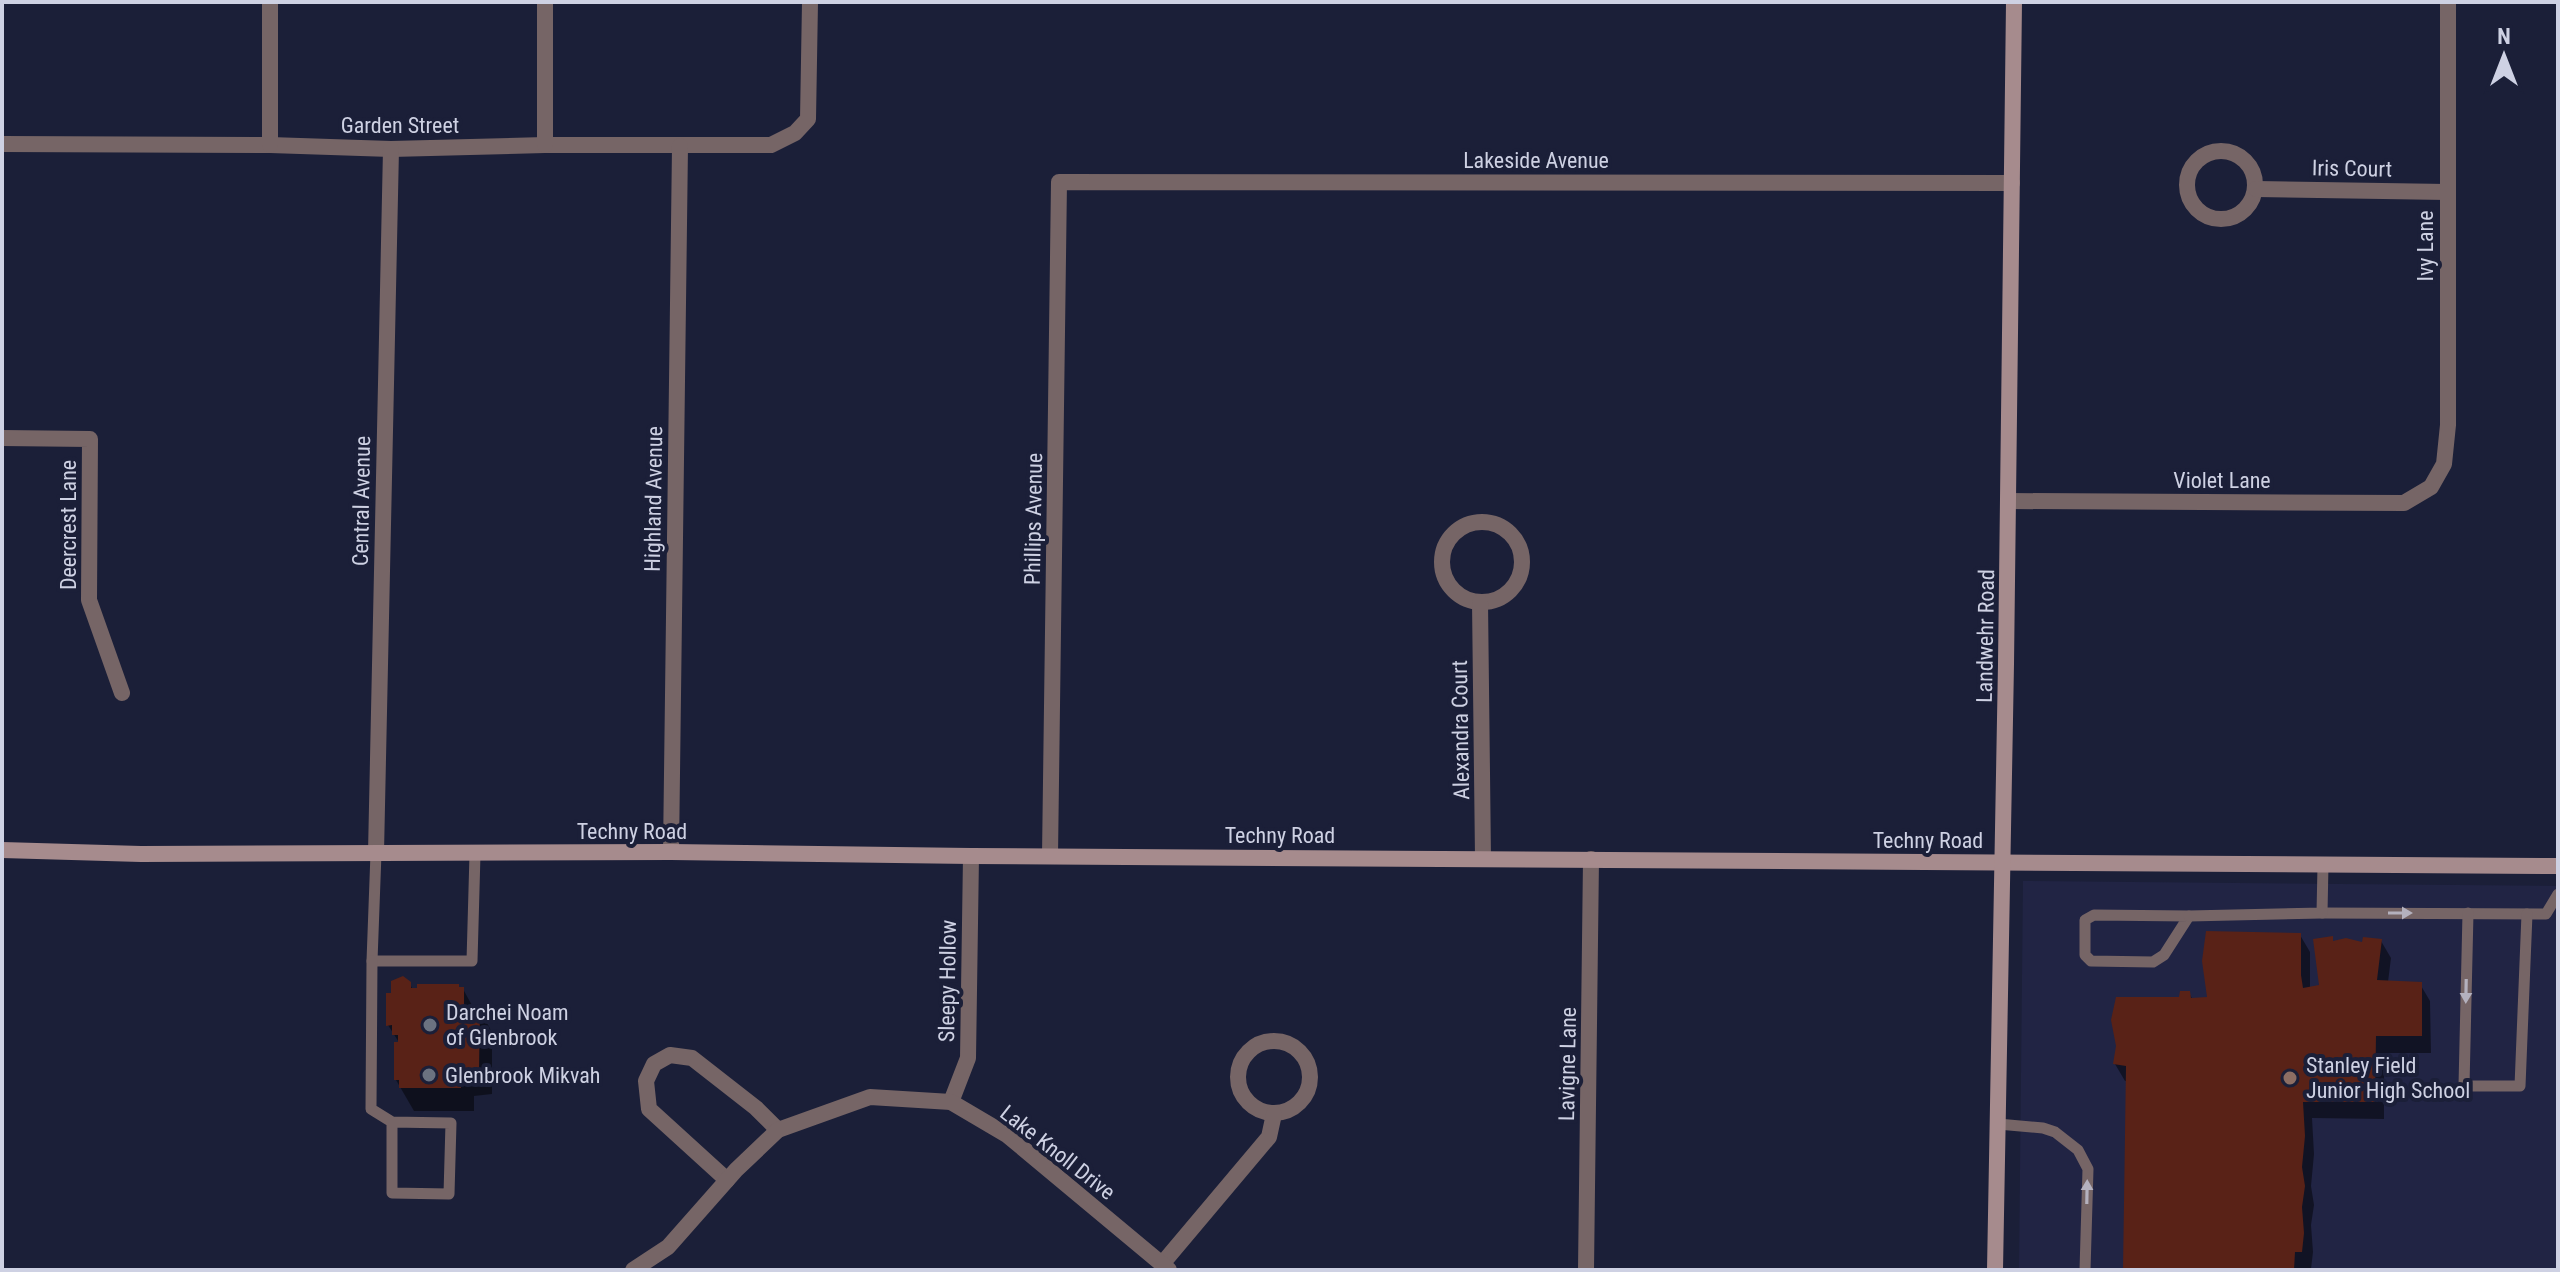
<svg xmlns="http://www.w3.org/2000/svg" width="2560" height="1272" font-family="'Roboto Condensed',sans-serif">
<rect width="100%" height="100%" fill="#1b1f38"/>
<path fill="#212444" d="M2023,881L2558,886V1270H2019Z"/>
<g fill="#0007">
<path d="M2300,935L2310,952V989L2321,987L2332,939L2334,943L2363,944L2381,941L2391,958L2388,982L2420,984L2430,1001L2431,1053H2384V1119L2312,1118L2314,1154L2311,1186L2314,1205L2311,1225L2313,1252L2311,1269L2125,1270L2128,1081H2125L2115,1064L2189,993L2193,1000L2210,999Z"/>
<path d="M410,984L413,990L463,989L474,1009H479L492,1032V1094L474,1096V1111H414L396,1080L400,1044L388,1025Z"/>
</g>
<g fill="#592217">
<path d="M2206,931L2301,933V975L2303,988L2319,985L2313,939L2333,936V941L2346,938L2362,942L2363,937L2382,939L2377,980L2422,982V1036H2376L2375,1102H2303L2305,1136L2302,1167L2305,1186L2302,1207L2304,1233L2302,1252H2295L2294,1270H2123L2126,1066L2113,1064L2116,1046L2111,1020L2116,997H2179L2180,991H2190L2191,998L2207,997L2202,961Z"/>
<path d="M403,976L411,982V988H417V984H459V987H464V1007H480L479,1071L461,1073V1088H399V1080H394V1042H398V1035H392V1025L386,1026V993H391V981Z"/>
</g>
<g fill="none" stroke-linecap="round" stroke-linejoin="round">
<g stroke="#766566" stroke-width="11">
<path d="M376,853L372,961H472L475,854"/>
<path d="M2322,913L2546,914L2558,894"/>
<path d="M2468,913L2464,1086H2520L2527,914"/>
<path d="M2094,915L2189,916L2164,955L2153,962L2091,961L2085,955V920Z"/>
<path d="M2189,916L2322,913L2323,865"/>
<path d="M372,961L371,1109L392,1122V1193L449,1194L451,1123L392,1122"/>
<path d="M1998,1124L2043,1128L2055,1132L2078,1150L2088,1169L2085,1270"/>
</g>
<g stroke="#766566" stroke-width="16">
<path d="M2,144L270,145L391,149L545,145H771L795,133L808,119L810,2"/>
<path d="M270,145V2"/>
<path d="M545,145V2"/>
<circle cx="2221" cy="185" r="34"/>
<path d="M2256,189L2447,192"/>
<path d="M2,438L90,439L89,600L122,693"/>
<path d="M2008,501L2404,503L2431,487L2444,464L2448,425V2"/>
<circle cx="1482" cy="562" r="40"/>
<path d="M1480,602L1483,858"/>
<path d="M671,852L680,146"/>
<path d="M376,853L391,149"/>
<path d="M1050,856L1059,182L2012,183"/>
<circle cx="1274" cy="1077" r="36"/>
<path d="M951,1102L968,1058L971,856"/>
<path d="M727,1180L649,1109L646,1081L654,1064L670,1055L692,1058L756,1108L778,1130"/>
<path d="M1162,1264L1269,1137L1274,1114"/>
<path d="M633,1270L668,1247L736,1170L778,1130L870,1097L951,1102L1007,1135L1169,1270"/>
<path d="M1586,1270L1591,859"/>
</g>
<g stroke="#a68b8d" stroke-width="16">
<path d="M2,850L141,854L671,852L971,856L2558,866"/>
<path d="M1995,1270L2006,664L2014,2"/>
</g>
</g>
<defs><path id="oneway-solid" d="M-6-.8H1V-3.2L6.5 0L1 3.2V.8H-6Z" transform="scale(2)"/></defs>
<g fill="#b4b1be">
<use href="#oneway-solid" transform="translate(2400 913)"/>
<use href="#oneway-solid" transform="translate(2466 991) rotate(91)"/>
<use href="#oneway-solid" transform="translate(2087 1192) rotate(-89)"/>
</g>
<g fill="#6b7280" stroke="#1b1f38" stroke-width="3">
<circle cx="430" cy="1025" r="8"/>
<circle cx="429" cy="1075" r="8"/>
</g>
<circle fill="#8d6e63" stroke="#1b1f38" stroke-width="3" cx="2290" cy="1078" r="8"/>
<g text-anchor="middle" stroke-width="8" stroke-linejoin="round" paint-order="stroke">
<g font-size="22" fill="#ced1e3" stroke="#1b1f38">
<text x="400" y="133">Garden Street</text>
<text x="1536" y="168">Lakeside Avenue</text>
<text transform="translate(2352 168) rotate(1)" y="8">Iris Court</text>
<text transform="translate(2425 246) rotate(-90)" y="8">Ivy Lane</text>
<text x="2222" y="488">Violet Lane</text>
<text transform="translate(653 499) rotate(-89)" y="8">Highland Avenue</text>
<text transform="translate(361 501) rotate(-89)" y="8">Central Avenue</text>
<text transform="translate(1033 519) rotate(-89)" y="8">Phillips Avenue</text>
<text transform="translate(68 525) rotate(-90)" y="8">Deercrest Lane</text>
<text transform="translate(1985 636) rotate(-89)" y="8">Landwehr Road</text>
<text transform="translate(1460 730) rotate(-91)" y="8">Alexandra Court</text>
<text x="632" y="839">Techny Road</text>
<text x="1280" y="843">Techny Road</text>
<text x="1928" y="848">Techny Road</text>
<text transform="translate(947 981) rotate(-89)" y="8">Sleepy Hollow</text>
<text transform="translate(1567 1064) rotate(-89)" y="8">Lavigne Lane</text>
<text transform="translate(1058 1152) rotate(38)" y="8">Lake Knoll Drive</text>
</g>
<g font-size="22" fill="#ced1e3" stroke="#1b1f38" text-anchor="start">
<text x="446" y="1020">Darchei Noam<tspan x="446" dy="25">of Glenbrook</tspan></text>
<text x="2306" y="1073">Stanley Field<tspan x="2306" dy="25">Junior High School</tspan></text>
<text x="445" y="1083">Glenbrook Mikvah</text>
</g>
</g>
<rect width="2560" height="1272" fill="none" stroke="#ced1e3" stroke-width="8"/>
<g transform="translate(2504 56)" stroke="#1b1f38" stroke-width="6" paint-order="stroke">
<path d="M0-6L14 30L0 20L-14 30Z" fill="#ced1e3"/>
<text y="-12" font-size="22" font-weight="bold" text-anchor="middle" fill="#ced1e3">N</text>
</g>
</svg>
